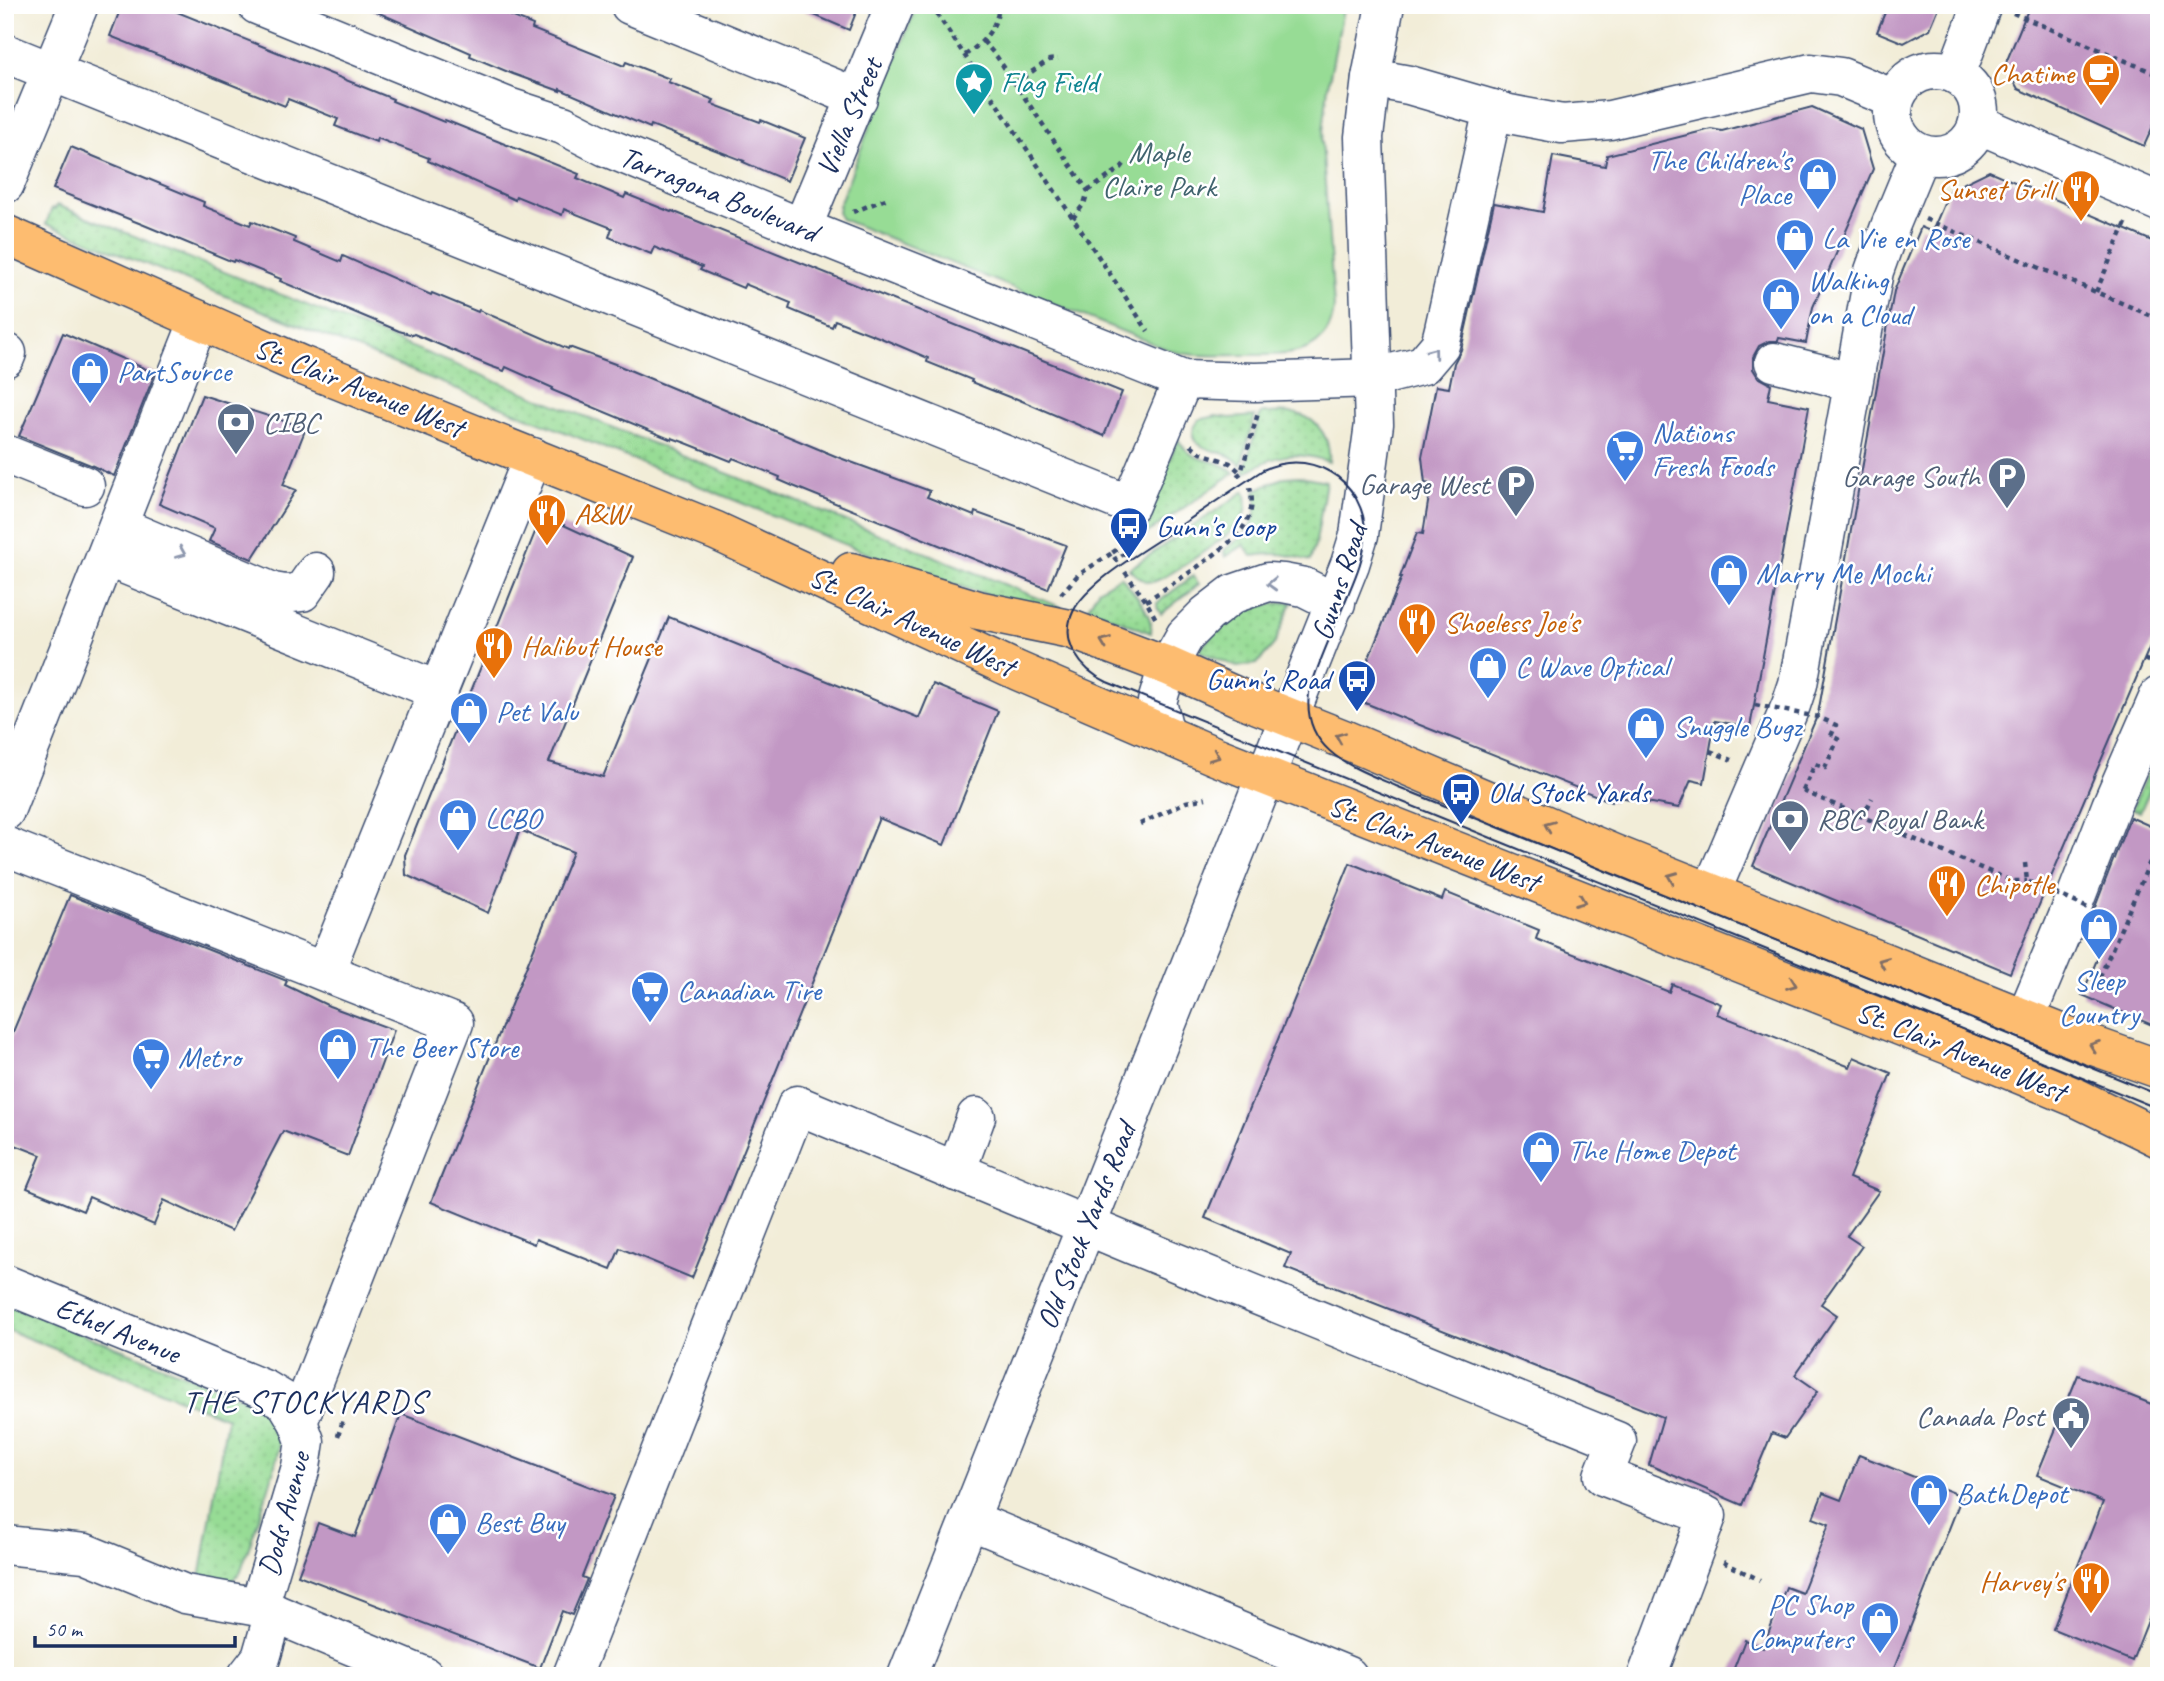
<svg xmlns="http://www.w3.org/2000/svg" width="2164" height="1681" font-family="Caveat,sans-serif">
<defs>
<pattern id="grass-dots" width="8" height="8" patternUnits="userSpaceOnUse" patternTransform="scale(1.75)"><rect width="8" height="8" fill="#97dc95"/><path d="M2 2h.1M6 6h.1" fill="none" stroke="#82bd83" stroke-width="1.8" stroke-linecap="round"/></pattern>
</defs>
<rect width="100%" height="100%" fill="#fff"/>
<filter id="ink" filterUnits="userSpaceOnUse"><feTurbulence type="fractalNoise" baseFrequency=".0143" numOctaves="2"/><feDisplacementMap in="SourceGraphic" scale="14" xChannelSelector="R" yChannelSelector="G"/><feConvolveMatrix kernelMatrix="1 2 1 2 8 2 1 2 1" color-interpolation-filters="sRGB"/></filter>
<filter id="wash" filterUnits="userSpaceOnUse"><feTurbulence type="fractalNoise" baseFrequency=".00686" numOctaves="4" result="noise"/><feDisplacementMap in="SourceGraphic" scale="28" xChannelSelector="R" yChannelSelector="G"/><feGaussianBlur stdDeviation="1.57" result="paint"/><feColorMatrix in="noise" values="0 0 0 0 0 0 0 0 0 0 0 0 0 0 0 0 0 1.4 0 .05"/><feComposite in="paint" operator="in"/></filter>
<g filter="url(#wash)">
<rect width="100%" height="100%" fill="#f2edd8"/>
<g fill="url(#grass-dots)" stroke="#59867a" stroke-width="2">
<path d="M57,205L1061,607L1060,612L1009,601L921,575L46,224L52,208L55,209Z"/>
<path d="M1263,413C1274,413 1287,411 1298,414C1320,420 1331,441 1329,462C1297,450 1274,454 1246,473L1244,471L1260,415Z"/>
<path d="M1216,416L1230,418L1255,416L1241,465C1237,461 1232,457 1227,455C1209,449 1180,445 1199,420Z"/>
<path d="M1178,439C1194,468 1218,455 1234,473L1143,536L1152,515L1148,513Z"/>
<path d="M1300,476L1326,481L1316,542L1310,561C1287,554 1276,552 1252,556L1244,545L1225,557L1224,551C1229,545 1236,542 1242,537C1255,525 1259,507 1255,490L1285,477Z"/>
<path d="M1245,491C1248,502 1248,512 1241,522C1233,533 1163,582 1151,582C1141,581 1135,575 1129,569Z"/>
<path d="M1121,576C1132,592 1154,612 1151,633L1088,608L1098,590Z"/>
<path d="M1193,576L1199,584L1161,614L1157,607V603Z"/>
<path d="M1292,602L1275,643L1257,664L1237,667L1199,651C1224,617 1250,604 1292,602Z"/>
<path d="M2154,757L2159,759V770L2140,812L2132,809Z"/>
<path d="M5,1303L261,1405C268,1412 277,1422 279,1432C284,1455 249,1545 240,1573L227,1585H199L227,1418L5,1329Z"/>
</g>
<path fill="#97dc95" stroke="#59867a" stroke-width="2" d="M917,5H1338L1343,10L1328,86L1322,141L1334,307C1330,360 1281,355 1241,355C1221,355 1200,357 1180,353C1166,350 1152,343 1139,338L841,219L838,214L839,205Z"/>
<g id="blocks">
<g fill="#c298c4">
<path d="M122,5H160L393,99L392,101L444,122L445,120L579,174L577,178L624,198L626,194L671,212L672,211L1122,392L1104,436L1015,398L1014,399L971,382L972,380L927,362L928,358L881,338L835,320L832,327L789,309L791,303L745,284L743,288L700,270L702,267L654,247L651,254L609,237L612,228L564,209L562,215L516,196L515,200L428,161L429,158L377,138L376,142L335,126L338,119L288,99L285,106L110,36Z"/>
<path d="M361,5H484L533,25L532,29L624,66L626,62L670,79L668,82L714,100L712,104L760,122L761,120L805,138L787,181L743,162L744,161L651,125L650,128L560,89V91L513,74L470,56L471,53Z"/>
<path d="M791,5H859L849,30Z"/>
<path d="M1888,5H1940L1930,29L1904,43L1877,32Z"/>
<path d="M2030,5H2159V113L2144,146L2018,89L2005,65Z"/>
<path d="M1812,107L1861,129L1873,169L1813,307L1806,343L1779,338L1778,341H1769L1759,346L1753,357V369L1758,377L1771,384L1768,399L1809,407L1750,727L1715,721L1704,783L1691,780L1679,808L1614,796L1612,802L1365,703L1366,665L1402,577H1400L1417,533L1423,534L1431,484L1425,483L1422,457L1436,386L1449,388L1454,363L1461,350L1494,203L1543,212L1553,156L1605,166L1607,155L1711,129L1722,131Z"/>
<path d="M71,147L204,202L203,206L250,225L252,221L295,238L294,242L341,262L343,256L431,295L432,293L478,312L479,310L568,349L569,347L615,364L840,458L930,491L927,497L974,516L975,512L1066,545L1048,589L793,486L779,480L780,477L733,458L731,461L686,443L672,438V440L552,390L553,388L506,367L504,371L490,366L414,334L413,335L399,331L280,281L281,279L234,260L233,262L144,225L53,189Z"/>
<path d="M1989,171L2159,244V625L2010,973L1753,866L1818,714L1894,291L1921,227L1932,232L1950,190Z"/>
<path d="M63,333L155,373L114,476L93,466L19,436Z"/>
<path d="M202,395L306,428L283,485L296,490L252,559L209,541L215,528L159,504Z"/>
<path d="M542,515L633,557L549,762L603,777L669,617L919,718L933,684L998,711L944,845L879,818L692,1278L620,1248L611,1269L536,1239L534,1244L431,1202L573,852L520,830L488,913L406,875L405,855Z"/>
<path d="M2130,817L2159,830V1028L2082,995L2107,936L2087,928Z"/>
<path d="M1350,863L1442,900L1445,892L1539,930L1536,939L1669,992L1672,984L1721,1004L1717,1014L1850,1067L1854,1057L1891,1073L1849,1178L1879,1191L1847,1236L1862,1246L1821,1304L1837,1315L1795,1375L1818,1391L1785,1438L1772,1433L1742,1505L1649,1465L1663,1417L1285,1268L1291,1254L1205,1218Z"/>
<path d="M70,895L287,981L285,985L329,1006L394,1030L348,1156L283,1131L231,1231L164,1200L154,1225L89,1197L83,1211L27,1188L41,1155L5,1141V1051Z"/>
<path d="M2078,1375L2159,1407V1593L2132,1661L2053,1629L2103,1502L2037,1475Z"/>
<path d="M401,1414L614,1496L582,1577L587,1579L572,1615L562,1611L540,1668L298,1575L318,1523L355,1537Z"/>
<path d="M1859,1455L1962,1496L1891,1676H1731L1745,1640L1763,1648L1786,1587L1802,1593L1829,1524L1813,1518L1823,1493L1841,1500Z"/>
</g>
</g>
</g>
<g filter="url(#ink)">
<use href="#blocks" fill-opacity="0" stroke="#3b4c70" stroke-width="2"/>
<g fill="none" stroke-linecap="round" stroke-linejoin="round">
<defs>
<g id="minor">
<path d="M257,5L508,107L563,125L606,147L802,228L1183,380L1255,382L1373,378L1423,365L1440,345L1444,329L1493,109"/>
<path d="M630,5L858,98"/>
<path d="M5,53L1130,505L1183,380"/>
<circle cx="1936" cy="113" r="43"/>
<path d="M1956,74L1982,5"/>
<path d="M1371,78L1409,85L1509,114L1562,124L1610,120L1811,73L1841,77L1894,99"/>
<path d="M1978,124L2159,202"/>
<path d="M5,184L79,5"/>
<path d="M802,228L895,5"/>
<path d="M5,353H7L5,358"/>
<path d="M1774,362L1826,375L1853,384"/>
<path d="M5,454L85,486"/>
<path d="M118,526L273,592L285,594L302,592L316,572"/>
<path d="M106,557L439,691"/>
<path d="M1165,734L1157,702L1168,666L1185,636L1207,614L1233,594L1268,582L1283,583L1304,587L1336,603"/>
<path d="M5,811L199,320"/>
<path d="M5,846L454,1023L298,1422"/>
<path d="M1711,892L1791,705L1798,684L1874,271L1891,224L1920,154"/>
<path d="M325,971L533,457"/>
<path d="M2025,1019L2074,902L2111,806L2159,696"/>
<path d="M956,1172L976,1117"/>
<path d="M5,1284L266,1390L286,1402L298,1422L305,1441L301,1467L259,1607"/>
<path d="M970,1520L1348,1676"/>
<path d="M5,1545L85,1553L185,1594L259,1607L424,1676"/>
<path d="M247,1676L261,1658L274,1613"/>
<path d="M572,1676L797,1105L1133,1245L1617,1441L1603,1476L1707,1516L1647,1676"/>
<path d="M907,1676L1350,564L1359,535L1374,424L1364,137L1371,78L1385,5"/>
</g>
<g id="major">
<path d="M5,234L301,365L716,531L1018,671L1215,756L1951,1046L2077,1098L2159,1138"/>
<path d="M851,572L978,610L1070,629L1168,666L1238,697L1346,740L1612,853L2091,1045L2159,1069"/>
</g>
</defs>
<use href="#minor" stroke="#3b4c70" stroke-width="41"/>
<use href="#major" stroke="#3b4c70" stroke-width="41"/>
<g stroke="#3b4c70" stroke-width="4.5" stroke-dasharray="5 5" stroke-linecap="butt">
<path d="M931,5L1148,331"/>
<path d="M2013,13L2159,75"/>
<path d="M983,41L997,57L1088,191L1084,204L1073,218"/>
<path d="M965,55C982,44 998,27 999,5"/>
<path d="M1015,83L1049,60L1058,59"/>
<path d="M2154,159L2159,148"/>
<path d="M1088,191L1121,168L1125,163"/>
<path d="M853,212L888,198"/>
<path d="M1925,219L2159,319"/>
<path d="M2096,292L2126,223"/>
<path d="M1191,445L1201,453L1230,463L1241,473"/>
<path d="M1237,476L1241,473L1258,413"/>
<path d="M1125,553L1116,560L1112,553L1133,538"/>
<path d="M1125,572L1146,601L1157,621"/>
<path d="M1061,594L1078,575L1112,553"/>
<path d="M1146,601C1173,583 1223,553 1242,529C1251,517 1254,503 1250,488"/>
<path d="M2144,659L2156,665"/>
<path d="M1710,751L1732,760"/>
<path d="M1803,791L1815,764L1825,768L1838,739L1831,736L1836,725L1818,717"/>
<path d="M1140,824L1186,802L1206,798"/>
<path d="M2025,863L2027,881L2045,889"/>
<path d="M2096,986L2159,841"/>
<path d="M338,1436L343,1420"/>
<path d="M1723,1562L1760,1580"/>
</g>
<use href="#minor" stroke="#fff" stroke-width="38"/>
<use href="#major" stroke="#fdbc6f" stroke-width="38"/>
<path stroke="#1b2f5e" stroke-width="2" d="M2159,1095L1396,786C1352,767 1302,751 1309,693C1319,660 1334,629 1347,597C1355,578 1365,556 1365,535C1366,510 1352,484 1330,472C1308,460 1285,460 1263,470C1231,491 1200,512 1168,534C1142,551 1086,584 1073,612C1059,642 1081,670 1107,682L2159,1109"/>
<g stroke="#3b4c70" stroke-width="4.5" stroke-dasharray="5 5" stroke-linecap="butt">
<path d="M1755,705L1818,717"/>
<path d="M1803,791L2011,881H2027"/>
<path d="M1863,817L1872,798"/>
<path d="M2046,889L2090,909"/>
</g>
</g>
<defs><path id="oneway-chevron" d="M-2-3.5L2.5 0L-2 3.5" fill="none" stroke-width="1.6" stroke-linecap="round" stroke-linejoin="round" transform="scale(1.75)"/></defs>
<g stroke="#8d97ae">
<use href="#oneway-chevron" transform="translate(1433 352) rotate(-53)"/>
<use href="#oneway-chevron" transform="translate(181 553) rotate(23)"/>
<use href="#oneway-chevron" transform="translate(1272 584) rotate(178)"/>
</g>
<g stroke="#816e66">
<use href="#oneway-chevron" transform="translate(1105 642) rotate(-159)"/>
<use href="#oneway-chevron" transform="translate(1340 737) rotate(-157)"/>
<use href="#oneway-chevron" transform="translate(1215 756) rotate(23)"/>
<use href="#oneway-chevron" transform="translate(1549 826) rotate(-157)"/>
<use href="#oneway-chevron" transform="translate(1672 877) rotate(-158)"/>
<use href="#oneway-chevron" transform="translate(1581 901) rotate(21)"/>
<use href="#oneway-chevron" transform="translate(1883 962) rotate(-158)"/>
<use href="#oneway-chevron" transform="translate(1792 984) rotate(21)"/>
<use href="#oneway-chevron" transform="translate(2094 1046) rotate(-160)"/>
</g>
</g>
<defs>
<symbol id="cafe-pin" viewBox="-11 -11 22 30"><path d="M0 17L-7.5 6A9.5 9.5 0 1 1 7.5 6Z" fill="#e8710a" stroke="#fff"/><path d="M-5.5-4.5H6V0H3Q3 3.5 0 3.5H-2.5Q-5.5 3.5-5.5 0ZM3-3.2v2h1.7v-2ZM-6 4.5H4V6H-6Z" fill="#fff"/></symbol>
<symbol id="sight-pin" viewBox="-11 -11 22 30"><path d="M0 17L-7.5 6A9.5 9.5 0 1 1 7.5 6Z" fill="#0f9aa8" stroke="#fff"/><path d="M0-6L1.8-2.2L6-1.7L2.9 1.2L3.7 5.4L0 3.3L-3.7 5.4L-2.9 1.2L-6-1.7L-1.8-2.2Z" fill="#fff"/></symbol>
<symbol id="shop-pin" viewBox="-11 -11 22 30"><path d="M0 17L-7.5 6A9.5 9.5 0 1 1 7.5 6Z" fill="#3f7fe0" stroke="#fff"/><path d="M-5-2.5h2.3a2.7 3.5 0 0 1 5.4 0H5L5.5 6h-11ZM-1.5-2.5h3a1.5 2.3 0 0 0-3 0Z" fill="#fff"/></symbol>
<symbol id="restaurant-pin" viewBox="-11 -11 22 30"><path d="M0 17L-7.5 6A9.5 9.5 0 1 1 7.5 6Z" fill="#e8710a" stroke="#fff"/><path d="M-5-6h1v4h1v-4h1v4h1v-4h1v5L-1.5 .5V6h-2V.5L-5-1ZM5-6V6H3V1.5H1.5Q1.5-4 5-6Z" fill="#fff"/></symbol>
<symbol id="bank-pin" viewBox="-11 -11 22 30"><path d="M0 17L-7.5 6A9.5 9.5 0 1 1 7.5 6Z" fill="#5c6f8a" stroke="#fff"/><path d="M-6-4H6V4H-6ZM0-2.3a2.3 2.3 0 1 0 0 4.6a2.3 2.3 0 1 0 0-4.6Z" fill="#fff"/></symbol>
<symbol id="supermarket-pin" viewBox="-11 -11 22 30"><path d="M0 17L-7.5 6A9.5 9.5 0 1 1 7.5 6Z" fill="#3f7fe0" stroke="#fff"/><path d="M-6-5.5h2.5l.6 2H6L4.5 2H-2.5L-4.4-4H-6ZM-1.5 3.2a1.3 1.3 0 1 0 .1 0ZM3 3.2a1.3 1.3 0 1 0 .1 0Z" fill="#fff"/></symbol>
<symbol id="parking-pin" viewBox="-11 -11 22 30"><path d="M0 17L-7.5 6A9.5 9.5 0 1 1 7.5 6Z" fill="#5c6f8a" stroke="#fff"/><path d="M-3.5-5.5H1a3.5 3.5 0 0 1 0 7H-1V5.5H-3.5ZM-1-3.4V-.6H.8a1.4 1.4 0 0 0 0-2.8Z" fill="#fff"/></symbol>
<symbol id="bus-pin" viewBox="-11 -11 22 30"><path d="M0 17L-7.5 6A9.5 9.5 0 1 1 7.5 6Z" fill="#1a4fb4" stroke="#fff"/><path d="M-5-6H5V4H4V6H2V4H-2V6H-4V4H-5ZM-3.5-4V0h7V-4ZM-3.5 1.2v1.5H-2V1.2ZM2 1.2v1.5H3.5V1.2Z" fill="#fff"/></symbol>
<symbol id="civic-pin" viewBox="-11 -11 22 30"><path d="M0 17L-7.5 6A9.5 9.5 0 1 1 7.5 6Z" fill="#5c6f8a" stroke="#fff"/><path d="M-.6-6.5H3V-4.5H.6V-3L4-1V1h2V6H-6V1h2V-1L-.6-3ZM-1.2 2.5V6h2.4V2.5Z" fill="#fff"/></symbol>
</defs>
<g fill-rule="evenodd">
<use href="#cafe-pin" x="2079" y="51" width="44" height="60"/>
<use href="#sight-pin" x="952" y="60" width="44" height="60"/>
<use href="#shop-pin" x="1796" y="155" width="44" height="60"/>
<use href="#restaurant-pin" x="2059" y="167" width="44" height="60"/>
<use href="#shop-pin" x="1773" y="216" width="44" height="60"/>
<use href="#shop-pin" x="1759" y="275" width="44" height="60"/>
<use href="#shop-pin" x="68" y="349" width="44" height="60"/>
<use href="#bank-pin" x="214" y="400" width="44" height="60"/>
<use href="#supermarket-pin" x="1603" y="427" width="44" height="60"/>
<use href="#parking-pin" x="1985" y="454" width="44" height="60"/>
<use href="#parking-pin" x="1494" y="462" width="44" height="60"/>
<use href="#restaurant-pin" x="525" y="491" width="44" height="60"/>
<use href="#bus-pin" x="1107" y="504" width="44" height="60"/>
<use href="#shop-pin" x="1707" y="551" width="44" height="60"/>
<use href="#restaurant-pin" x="1395" y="600" width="44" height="60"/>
<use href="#restaurant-pin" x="472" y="624" width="44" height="60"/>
<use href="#shop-pin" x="1466" y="644" width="44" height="60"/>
<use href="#bus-pin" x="1335" y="657" width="44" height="60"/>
<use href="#shop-pin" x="447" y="689" width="44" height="60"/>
<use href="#shop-pin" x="1624" y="704" width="44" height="60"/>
<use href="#bus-pin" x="1439" y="770" width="44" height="60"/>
<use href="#shop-pin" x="436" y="796" width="44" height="60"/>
<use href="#bank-pin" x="1768" y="797" width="44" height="60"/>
<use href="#restaurant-pin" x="1925" y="862" width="44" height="60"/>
<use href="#shop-pin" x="2077" y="905" width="44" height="60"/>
<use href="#supermarket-pin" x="628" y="968" width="44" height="60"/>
<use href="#shop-pin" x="316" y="1025" width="44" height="60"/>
<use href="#supermarket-pin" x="129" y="1035" width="44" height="60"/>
<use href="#shop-pin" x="1519" y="1128" width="44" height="60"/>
<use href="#civic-pin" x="2049" y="1394" width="44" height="60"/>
<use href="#shop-pin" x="1907" y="1471" width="44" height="60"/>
<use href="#shop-pin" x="426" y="1500" width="44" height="60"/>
<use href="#restaurant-pin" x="2069" y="1559" width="44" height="60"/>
<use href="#shop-pin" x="1858" y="1599" width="44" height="60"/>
</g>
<g text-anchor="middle" stroke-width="5" stroke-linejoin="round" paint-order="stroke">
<g font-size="30" fill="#c56008" stroke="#fff" text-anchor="start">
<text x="2074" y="83" text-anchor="end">Chatime</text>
<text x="2054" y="199" text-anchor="end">Sunset Grill</text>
<text x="574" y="523">A&amp;W</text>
<text x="1444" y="632">Shoeless Joe's</text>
<text x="521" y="656">Halibut House</text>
<text x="1974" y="894">Chipotle</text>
<text x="2064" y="1591" text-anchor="end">Harvey's</text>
</g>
<g font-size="30" fill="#0d838f" stroke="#fff" text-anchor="start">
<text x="1001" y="92">Flag Field</text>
</g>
<g font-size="30" fill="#1b2f5e" stroke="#fff">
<text transform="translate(849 117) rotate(-67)" y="10">Viella Street</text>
<text transform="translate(719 194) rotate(22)" y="10">Tarragona Boulevard</text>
<text transform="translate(359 387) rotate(22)" y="10">St. Clair Avenue West</text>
<text transform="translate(1339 582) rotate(-72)" y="10">Gunns Road</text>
<text transform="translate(912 621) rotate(25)" y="10">St. Clair Avenue West</text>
<text transform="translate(1434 843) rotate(21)" y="10">St. Clair Avenue West</text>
<text transform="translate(1961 1051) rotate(22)" y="10">St. Clair Avenue West</text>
<text transform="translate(1086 1226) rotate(-68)" y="10">Old Stock Yards Road</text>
<text transform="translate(118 1330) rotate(22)" y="10">Ethel Avenue</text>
<text transform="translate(284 1514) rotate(-75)" y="10">Dods Avenue</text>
</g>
<g font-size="30" fill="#40636e" stroke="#fff">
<text x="1159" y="162">Maple<tspan x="1159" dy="34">Claire Park</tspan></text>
</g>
<g font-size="30" fill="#366cbe" stroke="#fff" text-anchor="start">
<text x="1791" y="170" text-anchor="end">The Children's<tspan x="1791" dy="34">Place</tspan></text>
<text x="1822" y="248">La Vie en Rose</text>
<text x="1808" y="290">Walking<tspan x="1808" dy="34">on a Cloud</tspan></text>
<text x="117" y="381">PartSource</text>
<text x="1652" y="442">Nations<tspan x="1652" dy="34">Fresh Foods</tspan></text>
<text x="1756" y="583">Marry Me Mochi</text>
<text x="1515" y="676">C Wave Optical</text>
<text x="496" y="721">Pet Valu</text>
<text x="1673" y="736">Snuggle Bugz</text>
<text x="485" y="828">LCBO</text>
<text x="2099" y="990" text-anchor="middle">Sleep<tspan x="2099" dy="34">Country</tspan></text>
<text x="677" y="1000">Canadian Tire</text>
<text x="365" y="1057">The Beer Store</text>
<text x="178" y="1067">Metro</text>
<text x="1568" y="1160">The Home Depot</text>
<text x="1956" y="1503">BathDepot</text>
<text x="475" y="1532">Best Buy</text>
<text x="1853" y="1614" text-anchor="end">PC Shop<tspan x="1853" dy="34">Computers</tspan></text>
</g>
<g font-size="30" fill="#4e5e75" stroke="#fff" text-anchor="end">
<text x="263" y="432" text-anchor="start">CIBC</text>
<text x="1980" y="486">Garage South</text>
<text x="1489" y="494">Garage West</text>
<text x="1817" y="829" text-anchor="start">RBC Royal Bank</text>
<text x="2044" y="1426">Canada Post</text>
</g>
<g font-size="30" fill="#164399" stroke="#fff" text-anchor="start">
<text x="1156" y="536">Gunn's Loop</text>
<text x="1330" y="689" text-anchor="end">Gunn's Road</text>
<text x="1488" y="802">Old Stock Yards</text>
</g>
<g font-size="32" letter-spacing="2" fill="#1b2f5e" stroke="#fff">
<text x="305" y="1412">THE STOCKYARDS</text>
</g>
</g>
<rect width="2164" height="1681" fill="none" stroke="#fff" stroke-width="28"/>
<path d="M35 1636v10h200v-10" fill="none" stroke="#1b2f5e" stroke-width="3.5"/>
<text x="46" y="1636" font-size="21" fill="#1b2f5e" stroke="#ffffff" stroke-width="5" paint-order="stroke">50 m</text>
</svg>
